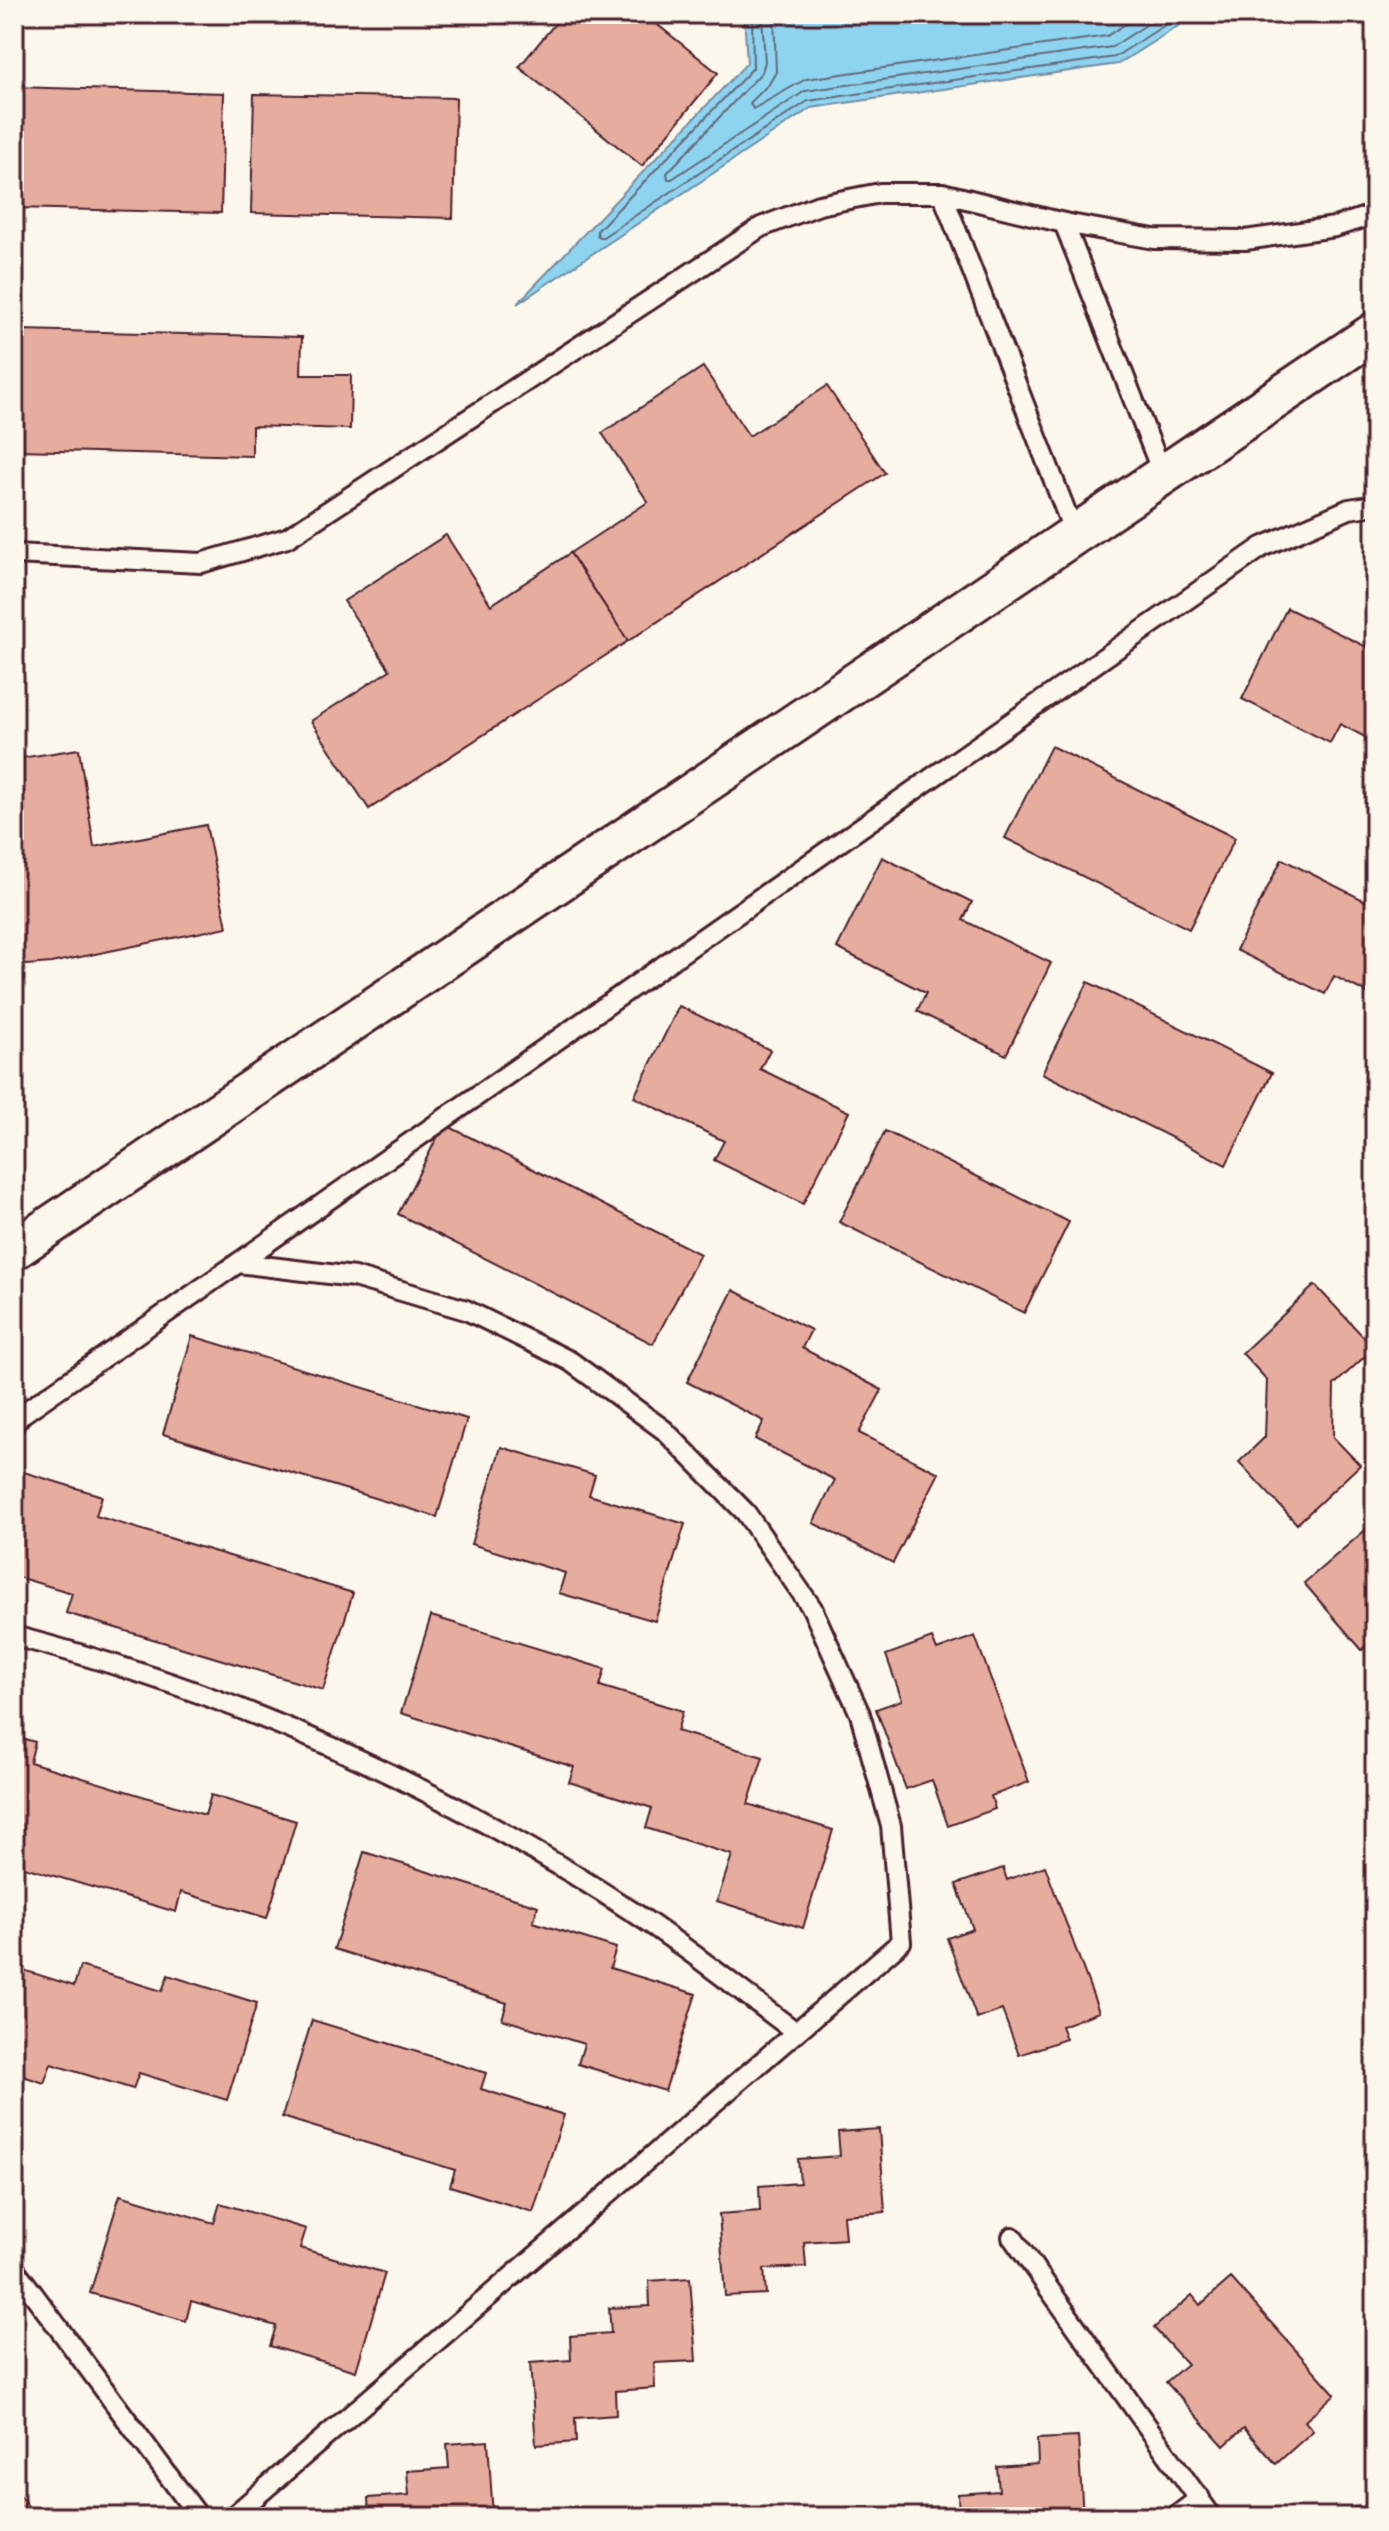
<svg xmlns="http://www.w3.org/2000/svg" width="1389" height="2531" font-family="Mynerve,sans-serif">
<rect width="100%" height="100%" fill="#fbf7ec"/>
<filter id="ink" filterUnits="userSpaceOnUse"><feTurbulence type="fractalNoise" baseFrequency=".0125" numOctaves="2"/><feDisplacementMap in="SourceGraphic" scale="16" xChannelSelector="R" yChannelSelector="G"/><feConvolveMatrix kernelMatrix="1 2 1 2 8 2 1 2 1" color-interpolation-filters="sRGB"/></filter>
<g filter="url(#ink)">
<path fill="#8ed4f0" stroke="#738ca1" stroke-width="2" d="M744,14H1197L1118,64L811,108L517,304L747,63Z"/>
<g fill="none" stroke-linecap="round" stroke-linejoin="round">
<g stroke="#65677a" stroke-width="2">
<path d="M752,14L753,68L597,231L598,237H603L808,101L1115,57L1182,14"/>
<path d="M762,14L765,62L762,72L667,173L668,179H672L805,91L1112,47L1163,14"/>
<path d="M774,14L776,72L769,84L750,103L753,109L806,79L1107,36L1141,14"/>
</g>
</g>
<g fill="#e6ad9e" stroke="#4a1f2b" stroke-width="2">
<path d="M563,14H644L718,73L642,166L519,67Z"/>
<path d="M14,87L224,93L221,213L14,208Z"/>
<path d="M254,94L456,98L453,218L251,213Z"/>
<path d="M21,330L302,337L301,375H351L350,429L252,426V456L18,450Z"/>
<path d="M703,367L749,436L827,386L885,473L628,641L570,553L648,502L602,433Z"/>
<path d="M446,535L491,605L570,553L628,641L369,809L311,721L390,670L344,601Z"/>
<path d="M1287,608L1375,651V742L1340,724L1330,743L1242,699Z"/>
<path d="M1051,746L1235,838L1189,929L1005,838Z"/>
<path d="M79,749L94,847L206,825L227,927L51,963L14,966V759Z"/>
<path d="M882,857L972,902L963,920L1051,963L1006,1055L917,1011L926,993L837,948Z"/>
<path d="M1282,859L1369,903L1375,891V997L1334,976L1325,994L1236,950Z"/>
<path d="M1088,982L1272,1073L1226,1165L1042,1073Z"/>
<path d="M679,1006L770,1050L760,1069L849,1112L803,1204L714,1160L724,1141L634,1097Z"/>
<path d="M444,1124L700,1254L653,1344L398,1214Z"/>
<path d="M885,1131L1069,1222L1024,1313L839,1222Z"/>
<path d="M1375,1230V1251L1365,1238Z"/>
<path d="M1315,1285L1374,1348L1334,1385L1333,1437L1360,1465L1297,1524L1239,1462L1265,1437L1267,1380L1242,1353Z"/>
<path d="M733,1290L811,1330L802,1348L882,1390L859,1433L939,1473L893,1563L813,1523L835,1480L755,1439L764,1421L687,1382Z"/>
<path d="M192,1336L467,1419L437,1517L163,1434Z"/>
<path d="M501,1447L595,1475L589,1495L685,1524L655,1621L559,1593L565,1573L471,1544Z"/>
<path d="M14,1469L102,1496L96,1516L353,1593L323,1690L66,1613L72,1593L14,1576Z"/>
<path d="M1370,1526L1375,1532V1639L1362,1650L1304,1583Z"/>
<path d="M431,1616L605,1669L600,1686L683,1711L677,1731L763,1757L748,1804L833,1830L803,1928L717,1901L732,1855L646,1828L652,1808L569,1782L574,1767L401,1713Z"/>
<path d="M975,1636L1029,1782L991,1796L995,1809L948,1826L932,1780L906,1789L876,1709L902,1700L886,1655L932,1638L937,1650Z"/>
<path d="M14,1736L35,1742L30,1762L205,1815L211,1795L296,1821L267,1918L181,1892L176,1912L14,1864Z"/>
<path d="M364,1852L538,1906L533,1922L616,1948L610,1968L696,1994L665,2091L578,2064L584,2044L502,2019L507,2003L334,1949Z"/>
<path d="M1045,1866L1099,2012L1061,2026L1066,2039L1019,2055L1002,2010L977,2019L947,1938L973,1929L956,1884L1003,1868L1007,1880Z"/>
<path d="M80,1966L162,1991L168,1975L257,2003L227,2100L139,2073L133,2089L51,2064L44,2083L14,2073V1967L74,1986Z"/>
<path d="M312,2020L486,2073L481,2089L564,2115L533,2212L450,2186L455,2170L282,2117Z"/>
<path d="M879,2129L885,2212L843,2215L845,2239L804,2242L806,2267L764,2269L766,2294L725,2296L719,2214L760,2211L759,2186L800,2183L798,2159L840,2156L838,2132Z"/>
<path d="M120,2195L214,2223L220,2203L306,2229L300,2248L385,2273L356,2371L270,2346L276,2326L191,2301L186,2321L90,2293Z"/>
<path d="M690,2278L696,2361L654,2363L655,2388L615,2391L616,2415L575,2418L576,2442L536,2445L530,2363L571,2360L570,2336L611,2333L609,2308L650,2306L649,2281Z"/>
<path d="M1231,2278L1335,2394L1305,2421L1313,2431L1276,2464L1244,2428L1224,2446L1166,2382L1187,2364L1154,2328L1192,2295L1200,2305Z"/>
<path d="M1078,2437L1083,2517H959L958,2494L999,2491L997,2467L1038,2464L1037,2439Z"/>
<path d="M488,2441L493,2517H369L368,2498L409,2495L407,2471L449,2468L447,2444Z"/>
<path d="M14,2487L36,2517H14Z"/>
<path d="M1359,2506L1365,2517L1375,2512V2517H1338Z"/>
</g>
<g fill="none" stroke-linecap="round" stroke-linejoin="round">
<defs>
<g id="lane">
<path d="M942,193L1075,535"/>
<path d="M1064,223L1163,475"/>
<path d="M14,554L201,563L287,538L761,227L819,205L880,193H942L1064,223L1154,239L1245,240L1335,227L1375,214"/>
<path d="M14,1424L22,1414L1262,547L1349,509L1375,505"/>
<path d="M14,1636C235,1693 445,1788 636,1914C691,1950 743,1993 796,2032"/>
<path d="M1012,2237L1212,2517"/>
<path d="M14,2268L199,2517"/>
<path d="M232,2517L901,1942L891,1826L860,1714L812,1608L746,1513L664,1430L570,1361L466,1310L354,1277L238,1263"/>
<path d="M1175,2517L1200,2498"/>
</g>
<path id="street" d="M14,1250L1375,332"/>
</defs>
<use href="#lane" stroke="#4a1f2b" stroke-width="24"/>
<use href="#street" stroke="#4a1f2b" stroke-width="44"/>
<use href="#lane" stroke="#fbf7ec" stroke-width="18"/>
<use href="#street" stroke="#fbf7ec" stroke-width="38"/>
</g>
</g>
<rect width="1389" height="2531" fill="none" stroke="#fbf7ec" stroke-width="48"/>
<rect x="24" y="24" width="1341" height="2483" fill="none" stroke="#4a1f2b" stroke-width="3" filter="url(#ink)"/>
</svg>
